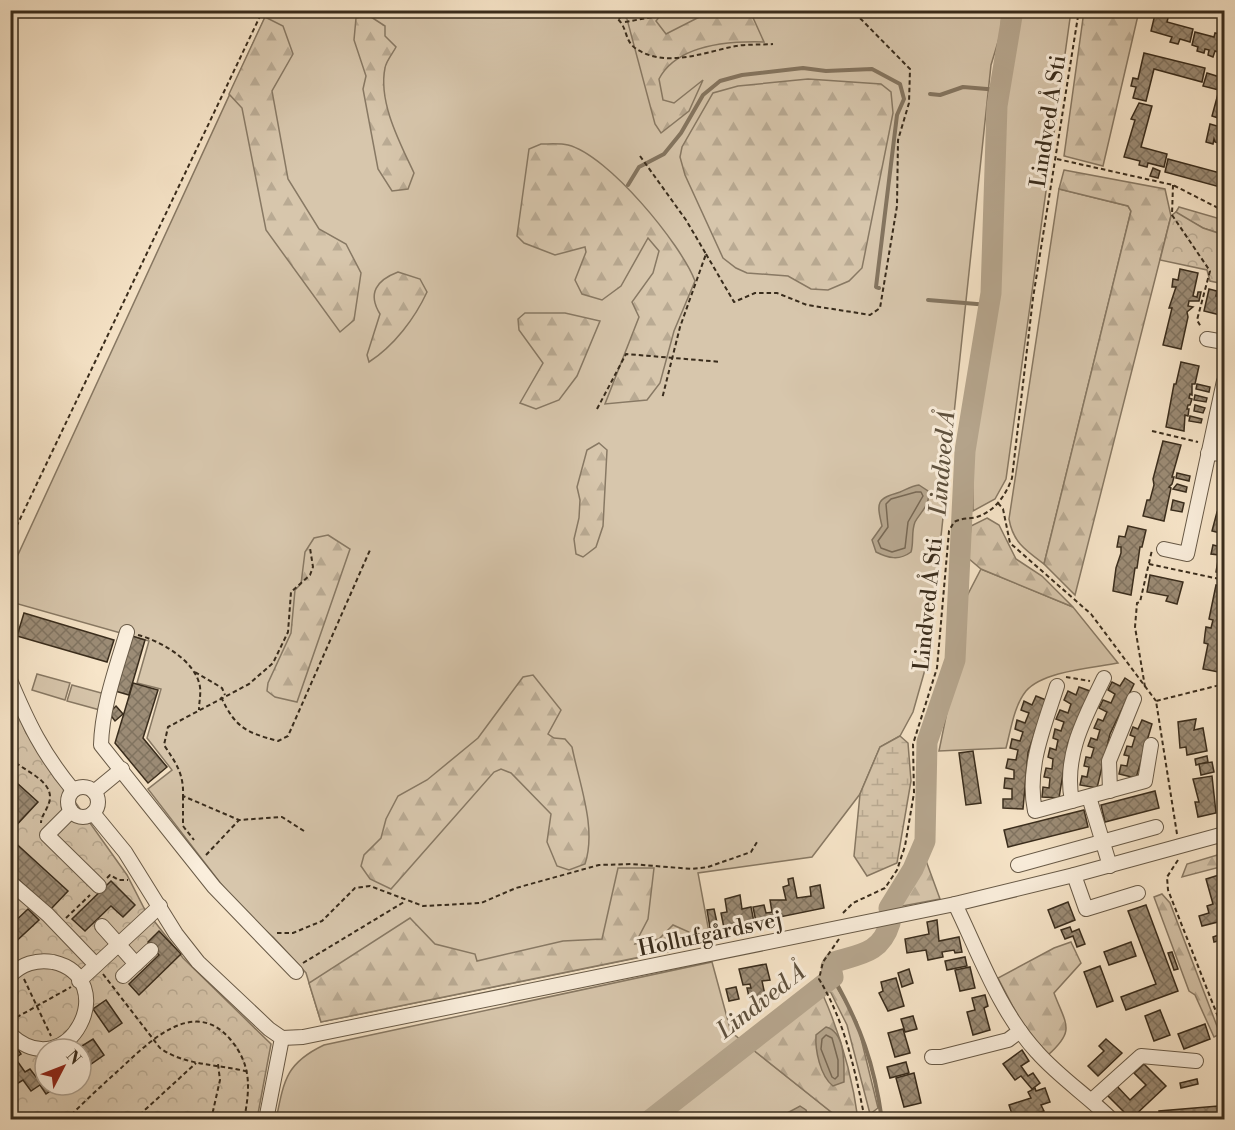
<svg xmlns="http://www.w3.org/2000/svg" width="1235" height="1130" font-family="'Libre Bodoni',serif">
<defs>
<pattern id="forest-firs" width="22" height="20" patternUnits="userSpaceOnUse" patternTransform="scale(1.5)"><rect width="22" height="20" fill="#d7c6ac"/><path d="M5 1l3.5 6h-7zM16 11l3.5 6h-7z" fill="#b9aa93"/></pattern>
<pattern id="wetland-marsh" width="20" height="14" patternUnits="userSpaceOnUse" patternTransform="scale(1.5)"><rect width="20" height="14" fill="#d7c6ac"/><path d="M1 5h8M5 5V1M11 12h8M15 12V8" fill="none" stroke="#b9aa93"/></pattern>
<pattern id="park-crowns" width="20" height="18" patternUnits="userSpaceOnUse" patternTransform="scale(1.5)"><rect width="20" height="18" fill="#d7c6ac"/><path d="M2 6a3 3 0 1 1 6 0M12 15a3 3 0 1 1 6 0" fill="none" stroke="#b9aa93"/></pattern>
<pattern id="building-cross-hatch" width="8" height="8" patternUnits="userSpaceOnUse" patternTransform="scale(1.5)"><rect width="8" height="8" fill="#9c8c76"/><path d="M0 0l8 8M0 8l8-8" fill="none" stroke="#807360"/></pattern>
</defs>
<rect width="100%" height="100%" fill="#f7e5c9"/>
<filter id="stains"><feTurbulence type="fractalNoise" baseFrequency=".00333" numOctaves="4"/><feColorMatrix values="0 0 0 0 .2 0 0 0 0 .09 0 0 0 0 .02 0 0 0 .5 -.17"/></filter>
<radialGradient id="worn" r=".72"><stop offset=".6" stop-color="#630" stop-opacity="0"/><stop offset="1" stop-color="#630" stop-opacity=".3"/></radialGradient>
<g fill="#d7c6ac" stroke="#887964" stroke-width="1.5">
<path d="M268,11H1002L1001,32L991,65L928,659L913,712L900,736L880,747L860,794L812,857L698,873L711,943L321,1022L306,973L273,937L238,906L148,789L172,770L147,738L161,689L137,683L149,641L11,602V570Z"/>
<path d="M1019,11H1071L1006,479L995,499L973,511L972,434L997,279L1001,99Z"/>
<path d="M1059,189L1128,206L1131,211L1044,564C1025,550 1013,542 1009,519Z"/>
<path d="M981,569L1073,607L1118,663C1092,668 1043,671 1026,691C1014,706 1011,729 1006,748L939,751L961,643L967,596Z"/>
<path d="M37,674L70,683L65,700L32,690Z"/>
<path d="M72,685L105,694L100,710L67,701Z"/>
<path d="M712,962L731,1032L840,1119L858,1117V1119L276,1120C284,1080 286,1063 324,1045Z"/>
</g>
<g fill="url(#forest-firs)" stroke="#887964" stroke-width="1.5">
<path d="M620,11H664L656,21L666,34L711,11H750L764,42C729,41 677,45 659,79L663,100L674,103L703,80L689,111L661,133L655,124L627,19Z"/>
<path d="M1084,11H1139L1103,166L1064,156Z"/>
<path d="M368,15L385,26V36L396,47C393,53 386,61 385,68C378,102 400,143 414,173L408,189L392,191L378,169L363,89L366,76L354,40L356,18Z"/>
<path d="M265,17L283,26L293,54L272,91L288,179L319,229L346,244L361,273L354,320L340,332L266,230L242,108L229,94Z"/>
<path d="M808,79L881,84L891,92L893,113L862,268L849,281L828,290L811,289L788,276L747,273L736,268L723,258L685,175L680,157L682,147L713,93L738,86Z"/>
<path d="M541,144C549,144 560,143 568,145C608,155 681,244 695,281L674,331L660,383L647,400L605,404L639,317L632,302L653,273L659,251L648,238L621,286L602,300L582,294L575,280L586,252L585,247L555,255L524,243L517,236L529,149Z"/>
<path d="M1064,170L1165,189L1171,216L1075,595L1044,564L1131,211L1128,206L1059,189Z"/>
<path d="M1179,207L1224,220V235L1203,228L1178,215L1176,212Z"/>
<path d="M398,272L420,279L427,292C415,318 394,346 369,362L367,355L380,314C367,293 377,280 398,272Z"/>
<path d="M525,313H565L600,321L577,376L559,400L536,409L520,403L543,363L519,330L518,319Z"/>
<path d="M599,443L607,450L603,526L596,547L583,557L576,554L574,539L579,518L580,500L577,487L587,450Z"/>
<path d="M987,518L999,525L1016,559L1042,576L1073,607L981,569L968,558L971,526Z"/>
<path d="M328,535L350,549L297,702L275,697L267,691L268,683L291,633L295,590L301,584L305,552L314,538Z"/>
<path d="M533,675L561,710L548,734L554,738L565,739L572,747C579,783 597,828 585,864L569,870L557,866L547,842L551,814L511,773L501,769L494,772L391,889L370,879L361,866L364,855L381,838L386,819L398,796L427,780L478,738L523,677Z"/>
<path d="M1224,853V866L1182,877L1187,864Z"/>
<path d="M925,858L940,899L892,908Z"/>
<path d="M618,868H654L648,919L635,944L659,939L673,925L689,932L694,946L321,1022L309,983L410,918L435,944L475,954L477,961L563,941L602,939Z"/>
<path d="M1162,894L1170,903L1220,1034L1214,1037L1195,995L1189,991L1154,897Z"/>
<path d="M1071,942L1081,963L1054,993C1066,1025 1076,1030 1048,1055L1023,1026L998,978L1054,948Z"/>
<path d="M836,986L857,1022L878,1108L870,1114L847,1025L829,989Z"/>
<path d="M823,995C841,1036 852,1075 858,1119H840L752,1049L816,997Z"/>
</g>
<path fill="url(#wetland-marsh)" stroke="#887964" stroke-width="1.5" d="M900,736L908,743L911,781L897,863L867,876L854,856L860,794L880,747Z"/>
<g fill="url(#park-crowns)" stroke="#887964" stroke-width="1.5" fill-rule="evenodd">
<path d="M1176,212L1203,228L1224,235V284L1210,281L1207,270L1160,260L1171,216Z"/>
<path d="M10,695L26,733L127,875L144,908L183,958L271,1044L257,1119H11ZM45,1049H81V1085H45Z"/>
</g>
<g fill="#b6a68e" stroke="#847560" stroke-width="1.5">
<path d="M919,485L928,491C931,505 921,511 915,522C911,532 914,542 911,552C899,561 888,558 876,552L872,540L882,526C876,501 877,499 900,492C907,489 912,486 919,485Z"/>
<path d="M826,1027C846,1032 844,1065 844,1082L833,1086C820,1076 815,1050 816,1035Z"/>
<path d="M800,1106L806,1110L809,1119H776Z"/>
</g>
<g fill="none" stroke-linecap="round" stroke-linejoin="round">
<g stroke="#786955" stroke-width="1.5">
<path d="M916,492H921L923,496L908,522L905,548L892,552L881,548L878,541L888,527L886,504L891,499Z"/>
<path d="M826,1035L832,1038L838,1060V1076L835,1079L832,1077L821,1049L822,1039Z"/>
</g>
<g stroke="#847560" stroke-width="4">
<path d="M930,94L940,95L963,87L999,90"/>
<path d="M628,185L639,167L664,154L681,133L703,95L720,81L742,75L803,68L826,71L872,69L900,84L904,99L897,115L876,287L879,288"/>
<path d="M928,300L989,305"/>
<path d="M833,977C861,1027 874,1063 882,1120"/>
<path d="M10,1117L13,1120"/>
</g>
<g stroke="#b6a68e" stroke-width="21">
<path d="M889,908L913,869L925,841L927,742L955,660L965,451L991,293L997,106L1013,10"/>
<path d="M650,1120L833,977L831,967L834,962C861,954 881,953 890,923"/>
</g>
</g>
<g fill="url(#building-cross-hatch)" stroke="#392c1c" stroke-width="1.5">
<path d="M1156,10H1170L1167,22L1193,29L1190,42L1180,39L1178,44L1170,42L1172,37L1151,31Z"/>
<path d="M1195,32L1214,37L1215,33L1220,34L1219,38L1224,40V54L1215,51L1213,57L1208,55L1209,50L1205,49L1204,53L1197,51L1198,47L1192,45Z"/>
<path d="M1144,53L1205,68L1202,82L1154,69L1146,101L1133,98L1136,87L1131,86L1133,78L1138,79Z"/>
<path d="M1207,73L1223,78L1224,75V120L1212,116L1219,90L1203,86Z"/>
<path d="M1139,103L1152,106L1141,147L1167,154L1164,167L1148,163L1147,167L1139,165L1140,161L1124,157L1135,120L1131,119Z"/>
<path d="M1210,124L1224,128V145L1215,142L1214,139L1213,144L1206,142Z"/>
<path d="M1168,159L1224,174V192V188L1165,172Z"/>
<path d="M1153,168L1160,171L1158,178L1150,176Z"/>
<path d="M1180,269L1198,273L1193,296L1197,297L1198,292H1201L1199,301H1189L1188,306L1193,307L1187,312L1188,317L1181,349L1163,345L1172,308H1169L1176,287H1172L1173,279L1178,280Z"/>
<path d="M1209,289L1217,291L1216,296L1224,298V316L1204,311Z"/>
<path d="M1181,362L1199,366L1195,384H1192V395L1190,394L1189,398L1192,399L1190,405H1188L1187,409H1189L1188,416L1185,415L1184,431L1166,427L1174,384H1176Z"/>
<path d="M1197,384L1210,387L1209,392L1196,389Z"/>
<path d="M1195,395L1207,398L1206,402L1194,400Z"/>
<path d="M1195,405L1205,408L1203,413L1194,411Z"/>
<path d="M1190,416L1202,419L1201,423L1189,421Z"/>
<path d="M1163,441L1181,445L1172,477H1174L1172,484L1169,487L1171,488L1164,521L1143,516L1147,500H1150L1154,485L1153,479Z"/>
<path d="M1177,473L1190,476L1189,481L1176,478Z"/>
<path d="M1177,484L1187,487L1186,492L1173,489Z"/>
<path d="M1173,500L1184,503L1182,512L1171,510Z"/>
<path d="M1224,510V574L1216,572L1219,555L1211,554L1213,545L1221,547L1223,540L1219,539L1220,533L1212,531L1217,512L1224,513Z"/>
<path d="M1128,526L1146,530L1142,547H1140L1137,568H1135L1131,595L1113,591L1116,568L1121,553V547H1117L1119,536L1125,537Z"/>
<path d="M1150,575L1183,582L1177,604L1166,601L1168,596L1147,592Z"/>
<path d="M1216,585L1224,587V653L1222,667L1224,668V673L1203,669L1208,644L1204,643L1205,634L1206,627L1211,628L1213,620L1209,619Z"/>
<path d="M24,613L114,640L107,662L17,636Z"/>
<path d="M132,636L145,640L129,695L115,691Z"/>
<path d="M1125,678L1134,684L1110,734L1097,788L1080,785L1082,776L1087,777L1089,767L1084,766L1086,757L1091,758L1094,748L1088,746L1091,738L1097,740L1100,730L1094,728L1098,719L1103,721L1107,712L1099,708L1103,700L1111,703L1115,694L1108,690L1112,682L1120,686Z"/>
<path d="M133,683L158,690L143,738L167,767L148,783L115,743Z"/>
<path d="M1079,687L1090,691L1068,743L1059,798L1042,797L1043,787L1049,788L1050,778L1044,777L1046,768L1052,769L1053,759L1048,757L1050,748L1056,750L1058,740L1053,738L1055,729L1061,731L1064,722L1056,719L1060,710L1068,713L1071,704L1064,700L1068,691L1076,695Z"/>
<path d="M1036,696L1046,700L1028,753L1023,809L1003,808V799H1012V789L1004,788L1005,778L1014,779V770L1006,768L1008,759L1016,760L1018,750L1010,748L1012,739L1020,741L1023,732L1015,729L1017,720L1025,723L1029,713L1021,710L1024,701L1032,705Z"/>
<path d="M116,706L123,714L115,721L109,713Z"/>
<path d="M1196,719L1194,730L1203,728L1207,751L1187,755L1186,747L1180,748L1178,722Z"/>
<path d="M1142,720L1152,724L1136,778L1119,774L1121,765L1127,766L1129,756L1124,755L1127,746L1132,747L1135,737L1130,735L1133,727L1138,729Z"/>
<path d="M973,751L981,803L966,805L959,753Z"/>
<path d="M1207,756L1208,762L1196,765L1195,759Z"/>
<path d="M1212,762L1214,772L1201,775L1199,764Z"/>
<path d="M1212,776L1216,813L1198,817L1195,802H1199L1193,779Z"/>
<path d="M17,783L38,802L10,832V790Z"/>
<path d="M1155,791L1159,808L1105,822L1101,805Z"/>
<path d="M1084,810L1088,827L1008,847L1004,830Z"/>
<path d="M10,838L68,891L51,909L10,872Z"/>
<path d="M1222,874L1224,929L1220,930L1218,922L1202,926L1199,916L1209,913L1207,906L1213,904L1206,879Z"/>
<path d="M793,878L797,898L811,896L810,887L820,885L824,908L780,917L778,910L772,912L770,900H786L783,887L789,885L788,879Z"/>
<path d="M111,881L135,905L123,917L111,906L85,931L72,919Z"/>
<path d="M740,895L742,909L751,907L754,922L724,928L721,913L727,912L725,899Z"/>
<path d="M1068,902L1075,920L1055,928L1048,910Z"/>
<path d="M764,905L766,913L773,912L775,921L756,922L753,907Z"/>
<path d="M1146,905L1178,991L1126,1010L1121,997L1156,984L1128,911Z"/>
<path d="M28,909L39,920L10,947V926Z"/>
<path d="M714,909L718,927L710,928L707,910Z"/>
<path d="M937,920L939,941L959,937L962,952L955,953L954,950L942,952L943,957L928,960L926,950L907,953L905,939L929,934L927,922Z"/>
<path d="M1070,927L1072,932L1079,929L1085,944L1077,947L1073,936L1065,939L1061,930Z"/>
<path d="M159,931L181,954L139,995L129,984L159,955L148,942Z"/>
<path d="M1224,933V953L1221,940L1214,942L1213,937Z"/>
<path d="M1131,942L1136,956L1109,965L1104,952Z"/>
<path d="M1172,952L1178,969L1174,970L1168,953Z"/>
<path d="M965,957L967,966L947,970L945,961Z"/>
<path d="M766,964L770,980L762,981L765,995L758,999L749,997L747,988H751L750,984L743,985L739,969Z"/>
<path d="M1100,966L1113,1001L1097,1007L1084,972Z"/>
<path d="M970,967L975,988L960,991L955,970Z"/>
<path d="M909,969L913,983L902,987L898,973Z"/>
<path d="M896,978L904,1006L888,1011L879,993L883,991L881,982Z"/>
<path d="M736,987L739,999L729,1001L726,989Z"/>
<path d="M985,995L988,1006L984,1008L990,1030L973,1035L967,1012L975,1010L972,998Z"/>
<path d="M106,1000L122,1023L109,1032L93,1009Z"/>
<path d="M1160,1010L1170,1035L1154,1041L1145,1016Z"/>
<path d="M913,1016L917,1029L905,1032L901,1019Z"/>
<path d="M1205,1024L1210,1039L1184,1049L1178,1034Z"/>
<path d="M903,1029L910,1053L895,1057L888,1033Z"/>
<path d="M93,1039L104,1055L81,1071V1049H77Z"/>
<path d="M1106,1039L1122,1053L1098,1076L1088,1066L1104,1051L1099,1046Z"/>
<path d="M14,1050L19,1051L21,1054L15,1058L25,1072L30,1069L36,1077L45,1070V1085H59L46,1094L40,1085L31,1091L23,1080L15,1085L10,1079V1053Z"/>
<path d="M1022,1050L1029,1061L1021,1066L1028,1076L1033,1073L1040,1083L1032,1089L1021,1076L1015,1080L1003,1064Z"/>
<path d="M906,1062L909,1073L890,1078L887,1067Z"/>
<path d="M1144,1064L1166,1086L1131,1119L1107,1095L1116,1085L1130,1100L1146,1085L1134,1073Z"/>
<path d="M914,1073L921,1103L904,1107L896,1078Z"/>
<path d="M1197,1079L1198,1084L1181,1088L1180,1083Z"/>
<path d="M1035,1088L1036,1091L1045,1088L1050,1102L1041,1105L1044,1111L1014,1120L1009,1105L1031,1098L1028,1092Z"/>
<path d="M1218,1106L1219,1120H1160L1159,1111Z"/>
<path d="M986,1113L988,1120H966V1119Z"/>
</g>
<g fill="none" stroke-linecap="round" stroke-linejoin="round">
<defs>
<g id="minor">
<path d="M1207,339L1224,342"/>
<path d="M1208,453L1224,454"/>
<path d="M1164,549L1187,554L1224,381"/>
<path d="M127,632C116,669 102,707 101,745L214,887L296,972"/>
<path d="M10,680C28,723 43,754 73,790"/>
<path d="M1057,686C1044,727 1026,768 1035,811L1145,781L1151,745"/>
<circle cx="83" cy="802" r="15"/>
<path d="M1110,791L1109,761L1134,699"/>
<path d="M94,792L122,769"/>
<path d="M1089,797L1110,866"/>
<path d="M1072,801C1063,756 1085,717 1104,678"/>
<path d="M71,811L47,835L99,886"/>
<path d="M93,813L125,852L176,934L198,962L269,1029L282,1038"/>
<path d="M1018,865L1156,827"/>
<path d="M1074,875L1086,909L1138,893"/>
<path d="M10,882L48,915L96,965"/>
<path d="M955,904C979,953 999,1011 1037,1052C1059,1077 1088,1096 1112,1120"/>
<path d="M102,926L136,964"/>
<path d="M10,976C21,964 37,959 53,962C123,978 69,1089 10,1034"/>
<path d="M123,976L151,950"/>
<path d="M79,981L160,906"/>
<path d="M282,1038L303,1037L955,904L1074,875L1224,834"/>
<path d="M932,1057H941L1008,1040L1020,1031"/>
<path d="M1092,1100L1141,1056L1196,1061"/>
<path d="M266,1120L282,1038"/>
</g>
</defs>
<use href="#minor" stroke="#685a47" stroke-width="16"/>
<g stroke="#392c1c" stroke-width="2" stroke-dasharray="4.5 3" stroke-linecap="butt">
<path d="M613,10L620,19"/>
<path d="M515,16L613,15C629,26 623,39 635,48C665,69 705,52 736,46C748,44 761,45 773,44"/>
<path d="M618,16L621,10"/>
<path d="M625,22L664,15L671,10"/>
<path d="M640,156L686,220L706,254L680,327L662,399"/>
<path d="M1057,159L1173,185L1224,211"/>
<path d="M1173,185L1172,215L1210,271L1197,320L1201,327"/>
<path d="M706,254L734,302L755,293H777L807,305L858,313L870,315L880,308L897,206L898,140L909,103L910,69L852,10"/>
<path d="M597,409L626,354L721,362"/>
<path d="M1152,431L1198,442"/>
<path d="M998,503L1003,509L1010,543L1091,614L1156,701"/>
<path d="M10,540L263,10"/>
<path d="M1149,564L1224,580"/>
<path d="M138,635C161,641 196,661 200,687C201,695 199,702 199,710"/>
<path d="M195,672L222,688L225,695"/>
<path d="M1066,677L1090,681"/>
<path d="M1145,687L1135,627L1137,603L1140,602L1152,550"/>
<path d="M221,697C236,728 245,732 278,741L288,736L370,550"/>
<path d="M10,758C22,770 50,779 50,797C50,807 41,815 41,823"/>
<path d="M10,769L13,761"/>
<path d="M183,796V826L194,840"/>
<path d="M304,831L282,817L239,820L183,796C184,774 176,763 164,745L168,727L249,684L273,663L288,632L291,592L310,575L313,567L310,548"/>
<path d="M1177,834L1156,701L1224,684"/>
<path d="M206,855L239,820"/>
<path d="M1178,860L1167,877L1168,890L1224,1032"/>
<path d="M107,878L110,875L119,880H128"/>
<path d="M843,913L853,903L885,888L897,870L905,846L914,793L913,744L937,668L949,531L954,522C961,518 969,519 977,517C995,511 1006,495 1012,478L1033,298L1079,10"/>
<path d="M66,918L90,895"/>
<path d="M277,933H293L322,921L355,888L370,886L423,906L481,903L516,888L599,865L631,864L692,869L708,867L751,852L757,842"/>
<path d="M839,939L823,962L819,979C845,1022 855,1070 865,1120"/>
<path d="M303,963L404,902"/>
<path d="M103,974L160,1048C185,1066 219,1064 249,1072"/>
<path d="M24,979L51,1036"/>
<path d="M10,1021L71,987"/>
<path d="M66,1120C83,1103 101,1086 119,1070C148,1043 193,996 230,1039C252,1065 250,1088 244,1120"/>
<path d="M134,1120L196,1063"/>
<path d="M211,1120L220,1080L218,1064"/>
</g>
<use href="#minor" stroke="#faeedc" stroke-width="14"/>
</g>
<g text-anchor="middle" stroke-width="6" stroke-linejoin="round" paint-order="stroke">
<g font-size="22" fill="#392c1c" stroke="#faeedc">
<text transform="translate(1047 121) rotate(-81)" y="8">Lindved Å Sti</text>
<text transform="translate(927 604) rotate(-84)" y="8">Lindved Å Sti</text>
<text transform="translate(710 933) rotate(-12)" y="8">Hollufgårdsvej</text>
</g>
<g font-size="24" font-style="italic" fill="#5e513e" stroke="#faeedc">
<text transform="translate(942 463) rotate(-85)" y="8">Lindved Å</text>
<text transform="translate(761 1001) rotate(-38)" y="8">Lindved Å</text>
</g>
</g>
<rect width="1235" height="1130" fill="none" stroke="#f7e5c9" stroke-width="36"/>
<rect x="12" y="12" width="1211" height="1106" fill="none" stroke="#392c1c" stroke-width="3"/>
<rect x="18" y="18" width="1199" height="1094" fill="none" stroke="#392c1c" stroke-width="1.5"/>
<g transform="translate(63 1067) rotate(48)"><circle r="28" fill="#faeedc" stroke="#ada08f" stroke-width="1.5"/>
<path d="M0-4.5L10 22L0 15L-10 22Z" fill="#8f2418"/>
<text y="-9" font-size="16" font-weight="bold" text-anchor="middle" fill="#392c1c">N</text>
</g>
<rect width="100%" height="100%" filter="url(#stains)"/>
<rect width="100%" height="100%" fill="url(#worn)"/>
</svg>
